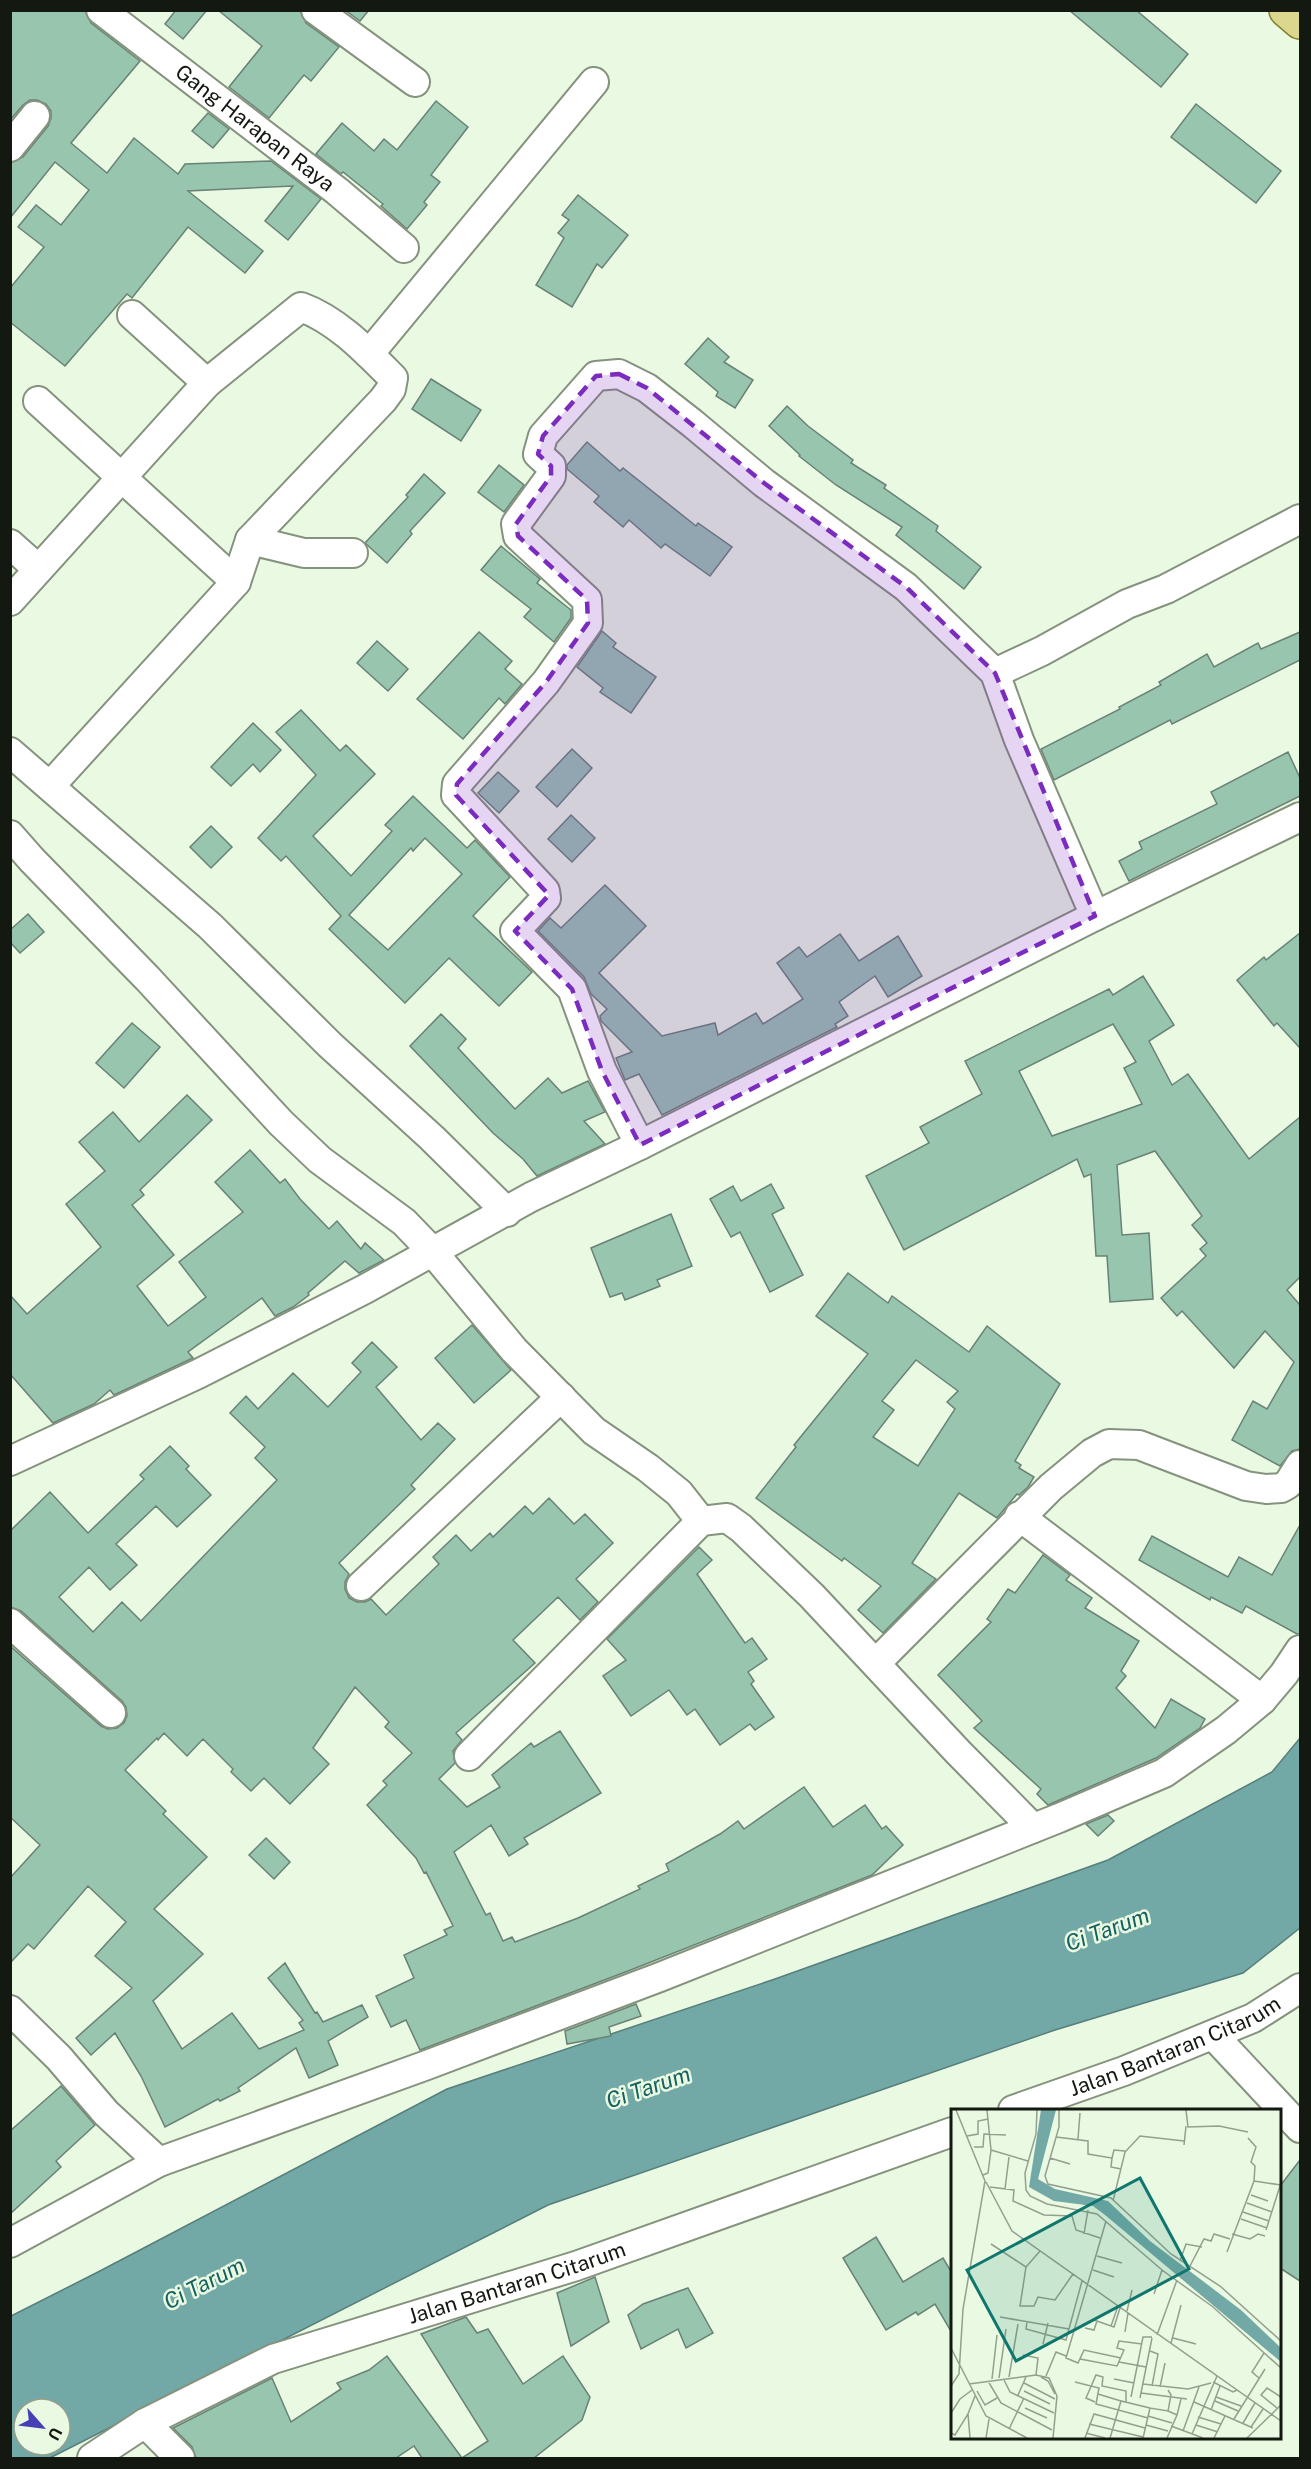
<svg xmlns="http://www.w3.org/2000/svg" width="1311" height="2469" font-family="'Public Sans',sans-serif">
<rect width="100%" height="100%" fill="#eaf9e2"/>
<path fill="#72a9a7" stroke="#567e7a" stroke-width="1.5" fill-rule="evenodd" d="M1300,1738V1928L1243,1973L1055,2030L548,2205L50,2458H11V2316L98,2272L447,2089L775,1979L1108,1860L1272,1772ZM24,2409H60V2445H24Z"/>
<g fill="#97c5ae" stroke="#698276" stroke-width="1.5" fill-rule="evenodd">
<path d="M10,10H85L91,23L140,61L71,143L107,173L134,138L178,174L185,164L271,161L321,199L288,240L265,221L293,186L188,191L263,251L245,273L188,227L132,298L127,294L65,366L10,322V288L44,247L18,227L36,205L61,225L89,190L55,162L10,218V163L23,157L48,126L51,118V111L46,104L37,100H30L23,105L10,120Z"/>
<path d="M176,10H207L183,39L165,24Z"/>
<path d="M218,10H300L306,23L339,47L311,81L304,75L269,118L229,87L262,46Z"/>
<path d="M345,10H369L360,21Z"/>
<path d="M1069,10H1136L1188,54L1161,87Z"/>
<path d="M436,101L468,127L431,175L440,182L424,202L427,205L407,229L381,206L383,204L343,172L341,174L316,154L342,123L374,151L384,139L397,150Z"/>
<path d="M1196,104L1281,171L1256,203L1171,137Z"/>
<path d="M208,113L229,129L213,148L192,131Z"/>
<path d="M578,195L628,235L602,268L597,264L572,307L536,285L564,238L558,233L569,220L562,215Z"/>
<path d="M708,338L729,357L724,362L753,380L735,408L716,396L718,392L685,364Z"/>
<path d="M431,379L481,410L461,441L412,409Z"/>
<path d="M787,406L808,426L853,460L851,463L886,485L884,488L938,526L936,531L981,567L964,589L896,535L902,527L836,485L799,456L800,455L769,426Z"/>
<path d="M587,442L620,471L623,468L696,526L698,523L732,547L710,576L665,544L661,548L629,520L623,527L594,502L599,496L567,469V465Z"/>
<path d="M499,465L524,485L504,512L478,492Z"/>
<path d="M424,474L445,493L410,531L412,534L387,563L365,543L408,497L406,495Z"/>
<path d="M501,546L540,579L537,583L571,610V618L554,642L524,617L531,609L481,570Z"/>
<path d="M602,631L616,643L613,647L656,677L631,713L600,692L603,688L577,667Z"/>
<path d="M479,632L512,661L505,669L522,684L505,704L499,698L463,739L417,699Z"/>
<path d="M1300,632V660L1172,724L1170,720L1054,780L1041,749L1120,709L1119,707L1161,685L1159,682L1207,654L1214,667L1258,643L1261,649Z"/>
<path d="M377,641L408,669L388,691L357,663Z"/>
<path d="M301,710L340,751L346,745L375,774L313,836L351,876L392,831L385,825L413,796L467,848L475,840L510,877L473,916L532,972L499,1006L449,958L405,1003L329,929L341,916L286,856L281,861L258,838L316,775L276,732ZM425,838L462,874L388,950L349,915L411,848L413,851Z"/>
<path d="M253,723L281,750L260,772L253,764L231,786L211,767Z"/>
<path d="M572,749L592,768L557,807L536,787Z"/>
<path d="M1288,752L1300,778V796L1129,881L1119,861L1142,849L1139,842L1217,804L1211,792Z"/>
<path d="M498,772L519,791L499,813L478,793Z"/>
<path d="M571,815L595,838L572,862L548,839Z"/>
<path d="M211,826L232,847L211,868L190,847Z"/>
<path d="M605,885L646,926L599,973L662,1036L715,1023L718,1035L756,1013L763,1024L803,999L777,963L799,947L807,957L840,934L859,961L898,936L922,976L888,997L875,976L839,1002L848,1016L835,1024L837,1027L662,1115L639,1074L625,1080L616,1058L632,1052L601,1021L600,1016L607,1009L591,994L584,977L538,931L550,918L561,928Z"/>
<path d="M28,914L44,932L20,953L10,942V930Z"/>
<path d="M1300,933V1048L1277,1023L1274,1026L1237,980L1264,957L1266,960Z"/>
<path d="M1143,976L1174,1025L1149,1041L1172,1085L1188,1074L1249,1159L1300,1117V1277L1287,1290L1300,1305V1449L1292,1451L1280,1466L1232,1440L1253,1401L1267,1409L1294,1362L1265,1331L1234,1368L1182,1311L1177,1316L1161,1298L1206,1256L1200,1249L1207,1243L1192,1225L1202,1216L1155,1151L1117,1165L1122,1235L1149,1233L1153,1299L1110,1302L1107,1256H1096L1091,1174L1084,1177L1077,1159L904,1250L866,1176L929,1143L920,1127L982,1094L965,1061L1109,989L1113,995ZM1113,1024L1136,1062L1124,1068L1142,1104L1052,1136L1019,1071Z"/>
<path d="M441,1014L466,1039L458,1048L515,1109L548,1078L562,1093L588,1081L605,1112L584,1121L605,1144L537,1176L523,1159L493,1133L410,1046Z"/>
<path d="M132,1023L160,1047L124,1088L96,1063Z"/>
<path d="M187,1095L212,1120L140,1190L144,1195L132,1205L174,1255L137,1286L168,1326L206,1297L179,1262L243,1212L215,1182L250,1150L280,1183L285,1179L300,1199L329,1229L337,1221L361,1249L365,1243L384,1260L359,1273L345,1261L308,1293L309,1295L293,1307L275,1316L262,1298L188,1352L193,1358L114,1395L110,1390L94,1404L53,1423L10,1374V1295L27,1314L101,1247L66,1204L105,1171L79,1142L113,1112L139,1142Z"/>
<path d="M771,1184L784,1208L772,1214L803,1275L770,1292L740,1232L731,1237L710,1199L733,1186L741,1201Z"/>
<path d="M671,1214L692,1266L657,1280L660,1286L625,1300L622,1293L610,1297L591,1248Z"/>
<path d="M848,1273L888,1303L892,1296L969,1352L987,1326L1060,1384L1015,1461L1021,1465L1019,1468L1034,1477L1028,1487L1019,1495L1017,1494L997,1518L959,1493L912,1563L936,1579L883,1633L858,1610L881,1586L844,1558L842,1561L756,1498L796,1447L794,1445L868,1354L816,1316ZM916,1360L958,1391L947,1402L955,1409L918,1466L873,1437L894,1410L882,1401Z"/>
<path d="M472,1325L511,1370L474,1403L435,1358Z"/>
<path d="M372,1342L397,1367L376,1387L421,1440L438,1423L455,1439L411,1485L415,1489L339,1563L349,1574L345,1582V1589L349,1598L357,1602H365L371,1599L386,1615L439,1564L433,1557L456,1535L471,1551L490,1533L493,1537L525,1506L533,1514L549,1498L574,1524L585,1514L613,1543L576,1579L598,1602L580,1620L558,1597L513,1640L535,1663L456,1733L462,1740L453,1751L455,1763L439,1779L467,1807L500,1787L492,1775L531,1743L534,1747L560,1731L601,1793L524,1838L528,1844L509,1856L491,1825L454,1852L486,1915L490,1913L503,1941L512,1937L515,1942L578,1918L640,1889L638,1886L669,1871L666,1864L720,1834L738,1821L744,1829L804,1787L833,1827L865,1805L882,1829L886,1826L903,1845L872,1875L628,1971L420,2050L406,2020L391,2027L376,1996L414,1978L404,1955L447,1935L444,1930L453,1926L426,1872L424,1873L416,1858L367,1805L387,1785L383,1781L412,1753L385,1727L389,1722L355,1687L313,1748L329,1764L290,1804L264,1778L251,1791L231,1772L233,1769L203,1739L187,1756L164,1733L158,1740L157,1738L125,1770L166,1811L163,1814L207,1857L154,1909L203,1954L153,2001L182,2049L232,2013L259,2049L304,2030L299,2023L303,2020L268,1978L285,1963L315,2013L317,2012L323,2022L362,2005L368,2017L328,2041L338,2065L309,2078L296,2048L238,2088L240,2091L220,2101L218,2099L165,2127L141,2076L115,2033L91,2055L76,2038L132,1988L95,1956L126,1922L88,1886L34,1949L28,1944L10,1963V1878L40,1845L10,1817V1646L101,1726L108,1729L117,1728L124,1723L127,1716L126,1707L122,1701L21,1611L10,1607V1531L50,1492L88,1533L144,1479L140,1475L170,1446L189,1466L186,1469L211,1495L177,1527L156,1506L116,1544L137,1565L110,1590L89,1567L59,1597L93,1632L122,1602L141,1621L277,1480L255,1458L265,1447L230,1413L246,1396L258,1409L293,1373L328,1407L361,1372L352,1363Z"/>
<path d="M1300,1525V1634H1297L1246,1606L1242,1613L1211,1597L1210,1600L1139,1560L1152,1536L1228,1577L1239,1557L1272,1575Z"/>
<path d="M699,1547L712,1560L697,1574L745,1643L752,1638L767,1659L748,1672L754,1681L751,1684L774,1717L755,1730L750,1724L720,1745L695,1709L687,1715L669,1690L631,1716L603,1676L626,1660L607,1639Z"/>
<path d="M1043,1555L1070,1575L1066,1580L1092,1598L1085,1608L1139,1641L1121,1671L1126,1676L1116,1688L1155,1728L1171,1699L1205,1719L1200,1728L1156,1758L1048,1805L1037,1794L1041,1789L974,1728L982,1721L938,1675L991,1622L987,1619L1008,1589L1015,1593Z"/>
<path d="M1108,1815L1114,1821L1098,1836L1086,1824Z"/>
<path d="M266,1838L290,1862L274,1879L249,1855Z"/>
<path d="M636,2004L641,2016L609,2027L611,2036L567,2044L565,2031Z"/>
<path d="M61,2086L95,2125L56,2161L61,2167L10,2214V2131Z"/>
<path d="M1300,2160V2281L1280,2268V2186Z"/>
<path d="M876,2237L903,2282L943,2258L952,2273V2333L935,2304L918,2315L916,2312L886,2330L843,2258Z"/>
<path d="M595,2277L609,2322L571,2346L557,2293Z"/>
<path d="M688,2288L713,2333L686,2348L678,2329L641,2349L628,2315L643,2304Z"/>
<path d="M466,2317L477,2333L488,2329L523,2384L563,2356L590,2397L582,2420L534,2458H422L414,2446L396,2458H196L192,2447L173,2428L272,2378L291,2422L341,2389L337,2383L369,2370L387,2356L462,2458L488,2441L421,2334Z"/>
</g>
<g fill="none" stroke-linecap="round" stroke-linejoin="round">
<defs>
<g id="minor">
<path id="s1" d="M101,10L337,191L404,248"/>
<path d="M316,10L415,82"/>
<path d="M10,147L35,116"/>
<path d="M132,315L207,383"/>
<path d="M369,354L594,82"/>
<path d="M38,401L236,582"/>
<path d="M250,540L304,553H353"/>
<path d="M10,544L38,569"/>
<path d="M10,601L207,383L301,307C337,320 366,351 393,378L391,389L383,400L250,540L236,582L50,786"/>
<path d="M995,673L1042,651L1127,604L1166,589L1300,519"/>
<path d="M10,752L210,926L330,1045L432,1138L507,1212"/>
<path d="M10,835L32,860L148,979L281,1123L320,1160L404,1222L432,1251L514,1350L594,1431L648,1468L679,1493L701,1521"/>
<path d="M640,1145L602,1071L572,989L515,931L546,898L545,891L456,795L457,784L546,682L588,623L587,600L518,536L516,524L551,476V466L538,454L543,436L596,376L619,374L647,388L692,423L764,483L906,587L995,673L1019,740L1095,916"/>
<path d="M10,1461L198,1374L365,1289L531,1197L640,1145L1095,916L1300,817"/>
<path d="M1019,1516L1262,1700"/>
<path d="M361,1586L561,1397"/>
<path d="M10,1623L111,1713"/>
<path d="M876,1663L1051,1487L1092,1453L1109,1444L1139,1445L1246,1486L1266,1489L1281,1488L1288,1484L1300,1465"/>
<path d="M469,1756L701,1521L727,1518L741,1528L812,1596L958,1752L1033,1828"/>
<path d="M10,2010L59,2058L106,2113L159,2162"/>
<path d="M1213,2035L1300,2128"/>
<path id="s2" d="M1013,2110L1124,2071L1253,2018L1300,1988"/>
<path d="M10,2243L159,2162L427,2065L660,1977L1059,1818L1164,1773L1226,1730L1262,1700L1284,1674L1300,1650"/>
<path d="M145,2423L180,2458"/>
<path id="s3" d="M92,2458L145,2423L273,2359L576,2266L952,2132"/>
</g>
<path id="major" d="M1286,10L1300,22"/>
</defs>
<use href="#minor" stroke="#85927d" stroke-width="32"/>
<use href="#major" stroke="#878331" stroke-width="36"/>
<use href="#minor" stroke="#fff" stroke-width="28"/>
<use href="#major" stroke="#dcd78e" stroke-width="33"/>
</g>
<path fill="#7b2cbf" fill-opacity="0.2" stroke="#7b2cbf" stroke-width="4.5" stroke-dasharray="12 8" stroke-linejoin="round" d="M619,374L647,388L764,483L906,587L995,673L1095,916L640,1145L602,1071L572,989L515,931L549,895L456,795L457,784L546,682L588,623L587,600L518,536L516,524L551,476V466L538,454L543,436L596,376Z"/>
<g text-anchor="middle" stroke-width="5" stroke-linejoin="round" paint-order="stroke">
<g font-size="21" fill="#131810" stroke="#eaf9e2">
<text dy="7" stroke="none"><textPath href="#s1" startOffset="194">Gang Harapan Raya</textPath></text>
<text dy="7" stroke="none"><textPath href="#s2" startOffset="174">Jalan Bantaran Citarum</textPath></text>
<text dy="7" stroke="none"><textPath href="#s3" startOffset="462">Jalan Bantaran Citarum</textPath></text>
</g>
<g font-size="22" font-style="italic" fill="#15615f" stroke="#eaf9e2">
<text transform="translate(1107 1929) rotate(-20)" y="8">Ci Tarum</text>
<text transform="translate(648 2087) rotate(-19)" y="8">Ci Tarum</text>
<text transform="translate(204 2283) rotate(-27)" y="8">Ci Tarum</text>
</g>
</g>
<g transform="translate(951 2109)">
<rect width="330" height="330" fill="#eaf9e2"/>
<path d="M90,1H105L87,70L104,80L157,92L199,132L290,201L330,239V253L154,106L142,97L103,92L78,78Z" fill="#72a9a7"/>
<path fill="none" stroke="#949f8e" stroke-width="1.5" d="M86,1L85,25L74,64L75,81L79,87L96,95L146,105L211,161L262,198L330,259M108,1V18L94,67L97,75L160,89L220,145L269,177L330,232M235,1L237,18L268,17L297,23M16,27L27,25V12L37,10M105,28L137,32V45L161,49L160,58L170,60M127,30L129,4M233,36L235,17M23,38H32L33,25L55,26M40,41L77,52M99,49L119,55M161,49L163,41L174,42M32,66L37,64L40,41L36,1M303,72L330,76M35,73L61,122L330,312M39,78L63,81L62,92L93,106L121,107L125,121L149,129M54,80L58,48M300,86L317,92M162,92L174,43L189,27L233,32M296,94L321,103M292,103L318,112M290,110L316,119M155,112L115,249L127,254L133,241L170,249M315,121L329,77M133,125L137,101M281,125L299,130L307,125L314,127M40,135L75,158M89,142L75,158L69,197H83L87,188L104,191L122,165M276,143L303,72L304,57L300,53L305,38L297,29M146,147L171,154M229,152L235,135L251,138M239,157L253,130L260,132L263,125L279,130M142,161L163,168M203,185L211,161M176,202L181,181M49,208L118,220M143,211L163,218L169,199M76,213L75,220L115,231L131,172M160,217L167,197M134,219L143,221L146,212M174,223L177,204M206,226L226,171M222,229L245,235M220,234L230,196M92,235L97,214M0,239L35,307L76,329M199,242L207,245L201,277M72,246L87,249L85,266M129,250L166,257L173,241L166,239L168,232L191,235M168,253L195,258M95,267L105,243L115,247M58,268L67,215M90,268L97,272L104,285M48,269L55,220M308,269L301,263L313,244M41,270L46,226M163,270L183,274M53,271L59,283L103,304M37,272L50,294L101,321M124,273L148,279L145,295L197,309M262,273L282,283L286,281M73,274L104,290M18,275L85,266L98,269L106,287L102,329M192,275L237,280L260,274M0,277L8,265L12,200L34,72L5,1M209,278L214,254M26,282L34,296L46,289M73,282L99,295M190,284L236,290M147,285L170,292M67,286L75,268M180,288L192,228H201M265,288L290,297M189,289L201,229M264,292L287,302M144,293L135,289L145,266L152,268L151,277L175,282V294M243,293L302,319M74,299L96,309M326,299L310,286L316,279L330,288M260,301L269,277M217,302L226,306L230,290M0,304L9,290L21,281M17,305L19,329M197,307L221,314M247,308L270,315M283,310L314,260M292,314L304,294M138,315L192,328M195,316L217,322M245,316L267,323M220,317L252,329M300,318L312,300M58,320L73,289M232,322L248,278M0,324L4,326L17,305L24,287M135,324L154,329M241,325L266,267M35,329L38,310M134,329L143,305L194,319M159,329L170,292L199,299M192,329L199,299L217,302L220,286L217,281M216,329L226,306M263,329L274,307M296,329L330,296"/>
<path fill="#0f766e" fill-opacity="0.15" stroke="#0f766e" stroke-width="3" d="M189,69L238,160L65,252L16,161Z"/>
<rect width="330" height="330" fill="none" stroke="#131810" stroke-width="3"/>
</g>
<rect width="1311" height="2469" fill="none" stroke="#131810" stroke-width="24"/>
<g transform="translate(42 2427) rotate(118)"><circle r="28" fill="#eaf9e2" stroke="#949f8e" stroke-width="1.5"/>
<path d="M0-4.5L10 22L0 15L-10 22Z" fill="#473fb6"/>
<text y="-9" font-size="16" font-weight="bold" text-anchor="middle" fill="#131810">U</text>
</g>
</svg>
